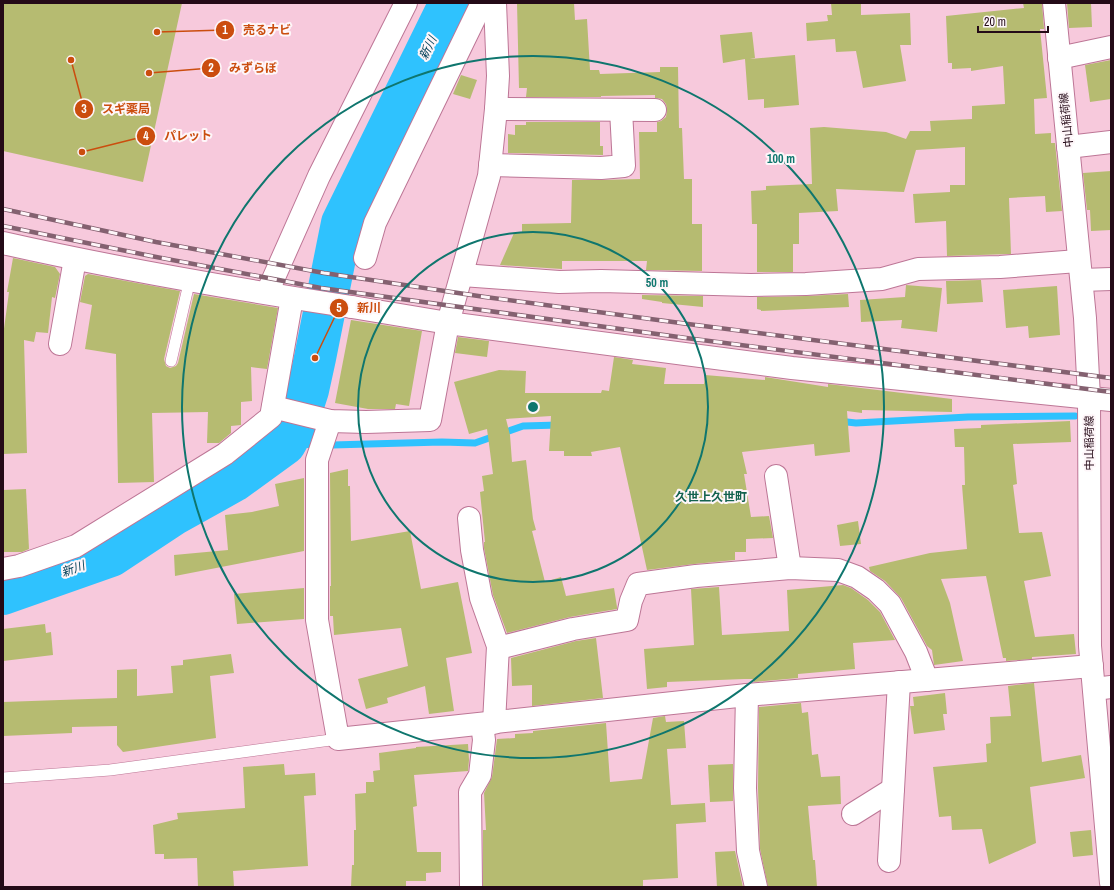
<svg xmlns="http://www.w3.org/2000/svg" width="1114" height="890" viewBox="0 0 1114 890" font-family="'Archivo Narrow','Noto Sans JP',sans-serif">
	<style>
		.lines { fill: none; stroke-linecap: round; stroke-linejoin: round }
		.stream { stroke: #2fc2fe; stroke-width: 7 }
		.river { stroke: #2fc2fe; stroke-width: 42 }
		.building { fill: #b6bb71 }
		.service-casing { stroke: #bd7696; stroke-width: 12 }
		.minor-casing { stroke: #bd7696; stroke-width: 24 }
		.tertiary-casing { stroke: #bd7696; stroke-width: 24 }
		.secondary-casing { stroke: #bd7696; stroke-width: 24 }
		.service { stroke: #fff; stroke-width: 11 }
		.minor { stroke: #fff; stroke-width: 22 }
		.tertiary { stroke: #fff; stroke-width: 22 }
		.secondary { stroke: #fff; stroke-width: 22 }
		.rail-casing { stroke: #846170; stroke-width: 4.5 }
		.rail { stroke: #fef6f9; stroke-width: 3; stroke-dasharray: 9; stroke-linecap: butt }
		.ring { fill: none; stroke: #0f766e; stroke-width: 2 }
		.labels { text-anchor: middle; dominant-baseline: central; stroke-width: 4; stroke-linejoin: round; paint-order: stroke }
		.street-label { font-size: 11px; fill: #240a17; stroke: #fef6f9 }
		.water-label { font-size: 12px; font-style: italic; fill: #06435b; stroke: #fef6f9 }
		.neighbourhood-label { font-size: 12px; font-weight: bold; fill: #13624f; stroke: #fef6f9 }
		.centre { fill: #0f766e; stroke: #fef6f9; stroke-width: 2 }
		.ring-label { font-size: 12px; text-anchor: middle; font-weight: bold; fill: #0f766e; stroke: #fef6f9; stroke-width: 4; stroke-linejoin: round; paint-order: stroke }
		.leader { fill: none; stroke: #cb4d0e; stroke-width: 1.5 }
		.callout-dot { fill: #cb4d0e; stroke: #fef6f9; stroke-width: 1.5 }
		.mark-label { font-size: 12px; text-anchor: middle; font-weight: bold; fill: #fff }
		.callout-label { font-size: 12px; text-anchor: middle; font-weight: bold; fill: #cb4d0e; stroke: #fef6f9; stroke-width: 4; stroke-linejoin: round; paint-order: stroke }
	</style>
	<rect width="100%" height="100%" fill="#f7c9dc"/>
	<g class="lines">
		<g class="stream">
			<path d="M838,421L856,423L968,417L1075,416"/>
			<path d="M285,444L332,445L442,442L475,443L523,426L559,425"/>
		</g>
		<path class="river" d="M3,594L111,556L173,515L234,481L285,444L298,421L308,390L315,358L342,223L450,3"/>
	</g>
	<g class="building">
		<path d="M3,3H182L143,182L3,151Z"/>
		<path d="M517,3H574L575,20L587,19L590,70H599L600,74L660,72V67H678L679,128H682L684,179H692V224H702V271L646,270L647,261H562V269L500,265L514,233H522V224L571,223L572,180H601L640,179L639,132H657V122L661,121L666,117L667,110L666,104L662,99L655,98V95L601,96V97H526L527,88H519Z"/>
		<path d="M831,3H861V15L910,13L911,45H900L906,81L863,88L856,51L836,52L835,39L807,41L806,23L828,21L827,15H832Z"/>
		<path d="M1023,3H1042L1044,29H1040L1047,98L1034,99L1035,134L1051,133V143H1055L1062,211L1046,212L1045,196L1009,198L1011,254L947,256L946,221L915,223L913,194L950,192V185H965V147L916,150L904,192L836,189L838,211L799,213V244H793V272H757V224H752L751,191L766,190V186L812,184L810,128L824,127L886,132L906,139L910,131H931L930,121L972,119V106L1005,104L1003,66L971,71V68L952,69V63H948L946,16L1024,8Z"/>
		<path d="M1067,3H1091L1092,27L1069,28Z"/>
		<path d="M752,32L755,58L750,59L795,55L799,105L764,108V99L748,100L745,59L723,63L720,35Z"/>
		<path d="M1111,60V99L1090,102L1085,65Z"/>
		<path d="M461,75L477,80L470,99L453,94Z"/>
		<path d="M526,122H600V146H603V155L508,153V134L515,135V125H526Z"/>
		<path d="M1111,171V230L1091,231L1090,210H1087L1083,173Z"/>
		<path d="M13,258L55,267L60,274L55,298L52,297L48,333L36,332L34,342L24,340L27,453L3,454V336L9,292H7Z"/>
		<path d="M88,274L180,291L164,359L166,366L170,368L176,366L178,363L194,294L278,308L267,369L251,367L252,401L241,402V425L231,426V433L219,443H207L208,412L152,413L154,482L118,483L116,354L85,349L92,305L80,302L85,276Z"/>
		<path d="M981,280L983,302L947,304L946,281Z"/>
		<path d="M906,285L942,288L937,332L901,328L902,320L861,322L860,300L905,297Z"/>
		<path d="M1057,286L1060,335L1029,338L1028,326L1006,328L1003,290Z"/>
		<path d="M848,294L849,307L761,311V310L757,309V297L806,296Z"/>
		<path d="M642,295L703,296V307L662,303V302L642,299Z"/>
		<path d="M351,320L422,331L409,406L396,404L395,409H368L335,403Z"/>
		<path d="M458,337L489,341L487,357L455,353Z"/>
		<path d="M614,357L633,360L632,364L666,368L664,384H704L705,375L765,380V377L828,387V384L952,399V412L862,410V413L847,411L850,452L815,456L814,444L742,452L747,474H744L751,517L769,516L773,538L746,539V552H735V560L694,564L647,570L620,447L591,452L592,456H564V451H549L551,416L506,419L510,435L512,462L526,460L533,519L536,530L532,531L545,582L561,577L566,596L614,588L617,607V609L570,617L507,633L493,595L484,548V542H485L480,492L484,491L482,476L493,474L487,429L469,434L454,382L499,370L526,371L525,393H601L602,390L609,391Z"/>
		<path d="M1070,421L1071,442L1013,444L1017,484L1013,485L1019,533L1042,532L1051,576L1024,581L1035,637L1074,634L1076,654L1032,657V659L1006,661V658H1003L986,576L941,579L950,603L963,661L934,665L932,650L927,646L901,598L885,581L870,571L869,567L930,553L967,549L962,485H965L964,447H955L954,429L981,428V425Z"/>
		<path d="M348,469V486H350L351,541L410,531L421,589L458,582L472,653L446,658L454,711L429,714L425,686L387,698L388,703L366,709L358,679L408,666L401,628L334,635L333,616H330V586H331L330,473Z"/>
		<path d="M304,478V551L175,576L174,555L228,550L225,515L252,512L279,506L275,484Z"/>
		<path d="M26,489L29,549L22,552H3V490Z"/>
		<path d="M858,521L861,544L840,546L837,525Z"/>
		<path d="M843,585L851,588L868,600L880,612L895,640L853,643L855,669L798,674V678L754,682V679H744L667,682V687L647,689L644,649L694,645L691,589L719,587L722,635L789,631L787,590Z"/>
		<path d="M304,588V619L237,624L234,594Z"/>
		<path d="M45,624L46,633L51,632L53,655L3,661V629Z"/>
		<path d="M596,638L603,698L532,706V685L512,686L511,658L576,641Z"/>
		<path d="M231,654L234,673L210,676L216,738L123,752L117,745V726L72,727V733L3,736V702L117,698V670L137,669V696L173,693L171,666L183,665V660Z"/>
		<path d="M1034,683L1042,762L1081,755L1085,778L1030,787L1036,843L989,864L982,829L952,830L951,816L939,817L933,767L987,762L986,744L991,743L990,717L1011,716L1008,686Z"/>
		<path d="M945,693L947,714H943L945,730L914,734L910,706H914L913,697Z"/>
		<path d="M801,703L802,713L808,712L812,755L818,754L821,777L840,776L841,804L808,806L813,860H815L817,887H768L760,849L758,788L759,707Z"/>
		<path d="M665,716L666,722L684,721L686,748L667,749L671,805L705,803L706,822L676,824L678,878L643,880V887H483V830H486L484,793L492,777L497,739L515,738V734L533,733V731L606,723L610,782L642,779L653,718Z"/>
		<path d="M468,744L469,760L468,771L414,775L417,806L413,807L417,852H441V872L426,873V881H406V887H351L352,865H354V830H356L355,794L366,793V782H374L373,771L380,770L379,753L416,748V747Z"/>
		<path d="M284,764L285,775L315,773L316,795L304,796L308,866L233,871L234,887H198L197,858L164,859V854H155L153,825L178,819L177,813L245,808L243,767Z"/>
		<path d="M733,764V801L710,802L708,765Z"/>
		<path d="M1091,830L1093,855L1073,857L1070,832Z"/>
		<path d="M735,851L743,887H717L715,852Z"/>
	</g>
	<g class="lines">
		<g class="service-casing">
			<g id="service">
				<path d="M171,361L190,279"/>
				<path d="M3,778L110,770L338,739"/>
			</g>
		</g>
		<g class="minor-casing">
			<g id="minor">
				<path d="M1059,58L1111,47"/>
				<path d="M496,109L655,110"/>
				<path d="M1068,147L1111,142"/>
				<path d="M490,165L601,168L624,166L621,110"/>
				<path d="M3,243C118,269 235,289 352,307"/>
				<path d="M365,258L375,223L482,3"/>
				<path d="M462,275L559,282L601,281L751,285L806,284L882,279L918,269L1000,267L1078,261"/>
				<path d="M1082,280L1111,279"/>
				<path d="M267,293L319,176L406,3"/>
				<path d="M60,344L75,259"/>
				<path d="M273,407L330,421L366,422L430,420L448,323L489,176L496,109L498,76L495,3"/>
				<path d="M330,421L317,460V620L338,739L747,695L1092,666"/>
				<path d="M776,476L790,568"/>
				<path d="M469,518L472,550L481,598L498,646L494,723"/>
				<path d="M3,569L19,566L76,546L225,454L271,417L292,298"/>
				<path d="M498,646H506L573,629L627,620L631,601L638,584L696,576L790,568L838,570L857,577L876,590L890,604L916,652L927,680"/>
				<path d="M1094,689L1111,687"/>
				<path d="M747,695L745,788L748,851L756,887"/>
				<path d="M853,814L893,789"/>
				<path d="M889,861L899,682"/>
				<path d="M471,887L470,792L480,775L484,740L482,724"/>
			</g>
		</g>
		<g class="tertiary-casing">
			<path id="tertiary" d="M352,307L448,323L792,368L1111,400"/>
		</g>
		<g class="secondary-casing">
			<path id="secondary" d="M1054,3L1085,318L1089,398L1090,646L1111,883"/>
		</g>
		<use href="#service" class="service"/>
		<use href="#minor" class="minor"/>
		<use href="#tertiary" class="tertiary"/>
		<use href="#secondary" class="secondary"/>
		<g class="rail-casing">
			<g id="rail">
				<path d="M3,209L156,242L324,273L485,297L688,324L1111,378"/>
				<path d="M3,226L151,256L321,288L686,338L1111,392"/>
			</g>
		</g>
		<use href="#rail" class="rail"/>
	</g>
	<g class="ring">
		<circle cx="533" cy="407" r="175"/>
		<circle cx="533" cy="407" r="351"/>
	</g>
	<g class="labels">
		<g class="street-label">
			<text transform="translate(1066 120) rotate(-96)">中山稲荷線</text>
			<text transform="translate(1089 443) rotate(-90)">中山稲荷線</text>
		</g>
		<g class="water-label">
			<text transform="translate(428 48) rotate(-64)">新川</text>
			<text transform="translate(73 569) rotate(-19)">新川</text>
		</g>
		<g class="neighbourhood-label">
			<text x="711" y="497">久世上久世町</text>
		</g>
	</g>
	<circle cx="533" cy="407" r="6" class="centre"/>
	<g class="ring-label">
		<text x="781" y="163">100 m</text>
		<text x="657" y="287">50 m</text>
	</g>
	<path class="leader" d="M157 32L225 30M149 73L211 68M71 60L84 109M82 152L146 136M315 358L339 308"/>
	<g class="callout-dot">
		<circle cx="157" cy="32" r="4"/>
		<circle cx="149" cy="73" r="4"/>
		<circle cx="71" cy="60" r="4"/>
		<circle cx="82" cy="152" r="4"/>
		<circle cx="315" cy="358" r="4"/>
		<circle cx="225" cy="30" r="10"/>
		<circle cx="211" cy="68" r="10"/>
		<circle cx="84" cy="109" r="10"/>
		<circle cx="146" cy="136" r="10"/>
		<circle cx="339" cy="308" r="10"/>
	</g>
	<g class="mark-label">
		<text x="225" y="34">1</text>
		<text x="211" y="72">2</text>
		<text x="84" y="113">3</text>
		<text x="146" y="140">4</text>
		<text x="339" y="312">5</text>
	</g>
	<g class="callout-label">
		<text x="267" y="34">売るナビ</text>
		<text x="253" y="72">みずらぼ</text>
		<text x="126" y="113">スギ薬局</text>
		<text x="188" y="140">パレット</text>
		<text x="369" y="312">新川</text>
	</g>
	<rect width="1114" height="890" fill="none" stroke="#240a17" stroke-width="8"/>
	<path d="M978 26v6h70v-6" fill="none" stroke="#240a17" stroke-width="2"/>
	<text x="984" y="26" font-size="12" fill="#240a17" stroke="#fef6f9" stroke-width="3" paint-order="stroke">20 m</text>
</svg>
